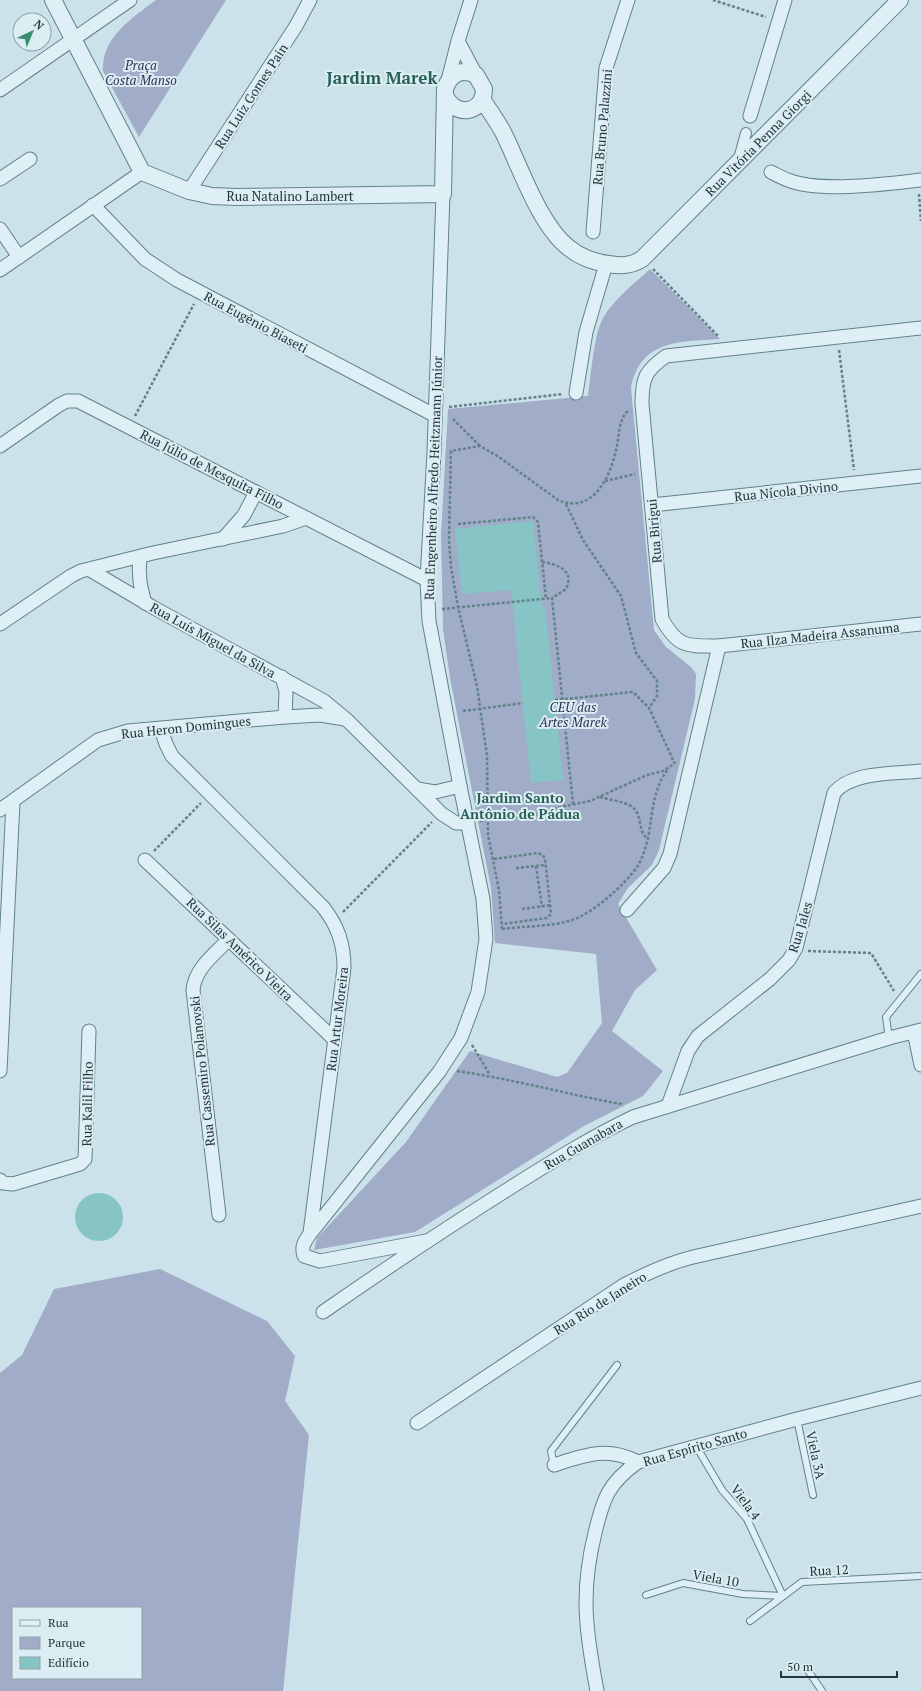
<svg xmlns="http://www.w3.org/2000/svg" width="921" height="1691" viewBox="0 0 921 1691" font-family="'PT Serif',serif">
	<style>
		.green { fill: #a0acc8; fill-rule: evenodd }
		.building { fill: #86c4c5 }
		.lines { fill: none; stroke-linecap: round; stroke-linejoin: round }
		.service-casing { stroke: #618286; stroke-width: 8 }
		.pedestrian-casing { stroke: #618286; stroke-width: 12 }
		.minor-casing { stroke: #618286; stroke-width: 15 }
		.tertiary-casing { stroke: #618286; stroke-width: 18 }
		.path { stroke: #618286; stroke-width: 2.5; stroke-dasharray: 3 2; stroke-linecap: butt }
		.service { stroke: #deeff6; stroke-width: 6 }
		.pedestrian { stroke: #deeff6; stroke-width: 10 }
		.minor { stroke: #deeff6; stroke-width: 13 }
		.tertiary { stroke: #deeff6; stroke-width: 16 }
		.labels { text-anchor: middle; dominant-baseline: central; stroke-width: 4; stroke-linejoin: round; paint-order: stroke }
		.park-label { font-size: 13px; font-style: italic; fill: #2c3253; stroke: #dbecf3 }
		.street-label { font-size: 13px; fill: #233739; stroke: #dbecf3 }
		.neighbourhood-label { font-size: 14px; font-weight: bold; fill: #276155; stroke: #dbecf3 }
		.district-label { font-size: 17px; font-weight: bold; fill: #276155; stroke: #dbecf3 }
	</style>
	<rect width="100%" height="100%" fill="#cce2eb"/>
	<g class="green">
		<path d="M156,0H226L139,137L103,71C101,38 132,18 156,0Z"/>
		<path d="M650,269L720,339C679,342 641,339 631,388L654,630L666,647L691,667L696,674L695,699L659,850L652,865L628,888L618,904L657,970L635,990L612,1031L663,1071L643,1096L584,1126L415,1232L314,1250L317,1238L406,1142L470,1051L557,1077L567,1073L602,1023L596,954L495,943L491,888L450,678L443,629L441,535L448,409L588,396C591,375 594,334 603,318C614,299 634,284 650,269Z"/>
		<path d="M160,1269L267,1321L295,1356L285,1401L309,1435L283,1691H0V1373L22,1355L54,1289ZM13,1608H141V1678H13Z"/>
	</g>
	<g class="building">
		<path d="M533,521L542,606H545L563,780L531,783L511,590L462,594L455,529Z"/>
		<circle cx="99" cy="1217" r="24"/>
	</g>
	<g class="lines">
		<g class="service-casing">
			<g id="service">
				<path d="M889,1038L886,1017L921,974"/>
				<path d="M797,1419L813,1495"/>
				<path d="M554,1465L551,1451L617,1365"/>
				<path d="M646,1595L683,1583L743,1594L783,1596L747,1519L722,1490L696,1446"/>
				<path d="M750,1621L802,1582L921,1576"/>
				<path d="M807,1669L822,1691"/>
			</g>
		</g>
		<g class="pedestrian-casing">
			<path id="pedestrian" d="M739,159L746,133"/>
		</g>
		<g class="minor-casing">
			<g id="minor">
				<path d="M458,41L476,75"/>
				<path d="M447,84L458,41L471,0"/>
				<path d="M0,90L130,0"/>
				<path d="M750,116L785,0"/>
				<path d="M771,172C777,175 782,178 788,180C820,193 886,184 921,180"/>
				<path d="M0,179L30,159"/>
				<path d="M189,191L296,26L310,0"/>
				<path d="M93,205L145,259L177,280L434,415"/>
				<path d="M0,229L19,257"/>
				<path d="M593,232L606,68L628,0"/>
				<path d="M0,270L142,172"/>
				<path d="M576,393L586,332L606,264"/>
				<path d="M0,446L59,405L67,401H78L427,580"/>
				<path d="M652,505L921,476"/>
				<path d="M223,539L244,515L256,492"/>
				<path d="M140,557C138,574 140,586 145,603"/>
				<path d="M90,570L156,609L324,701L347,720L442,814L456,823H468"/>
				<path d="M0,624L71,576L81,571L153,553L283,526L306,518"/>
				<path d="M719,646L921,624"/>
				<path d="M282,677L286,691L285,717"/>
				<path d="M161,729L166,744L172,756L323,907C338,926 344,944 344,968L310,1233"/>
				<path d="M417,789L435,792L460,786"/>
				<path d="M0,810L98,740L128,731L285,717L320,715L345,719"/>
				<path d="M145,860L334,1039"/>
				<path d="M627,910L664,868L670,854L719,646C687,646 678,648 662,619L642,404C642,378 645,371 666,356L921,328"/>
				<path d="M914,1032L921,1065"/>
				<path d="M0,1071L13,802"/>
				<path d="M668,1106L688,1051L698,1036L770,979L789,960L796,948L834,793C852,771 895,774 921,771"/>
				<path d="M0,1180L3,1183L13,1184L80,1164L85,1159L89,1031"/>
				<path d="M219,1215L193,990C195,968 215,954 229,939"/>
				<path d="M426,1241L320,1261L304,1256C301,1247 304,1242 310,1234L439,1072L461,1038L478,992L486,939L483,899L460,786L429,621L427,580L434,452L443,194"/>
				<path d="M323,1312C382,1271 442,1231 502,1193C545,1166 587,1139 633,1117L889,1038L921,1030"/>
				<path d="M417,1423L624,1285C647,1273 668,1263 693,1257L921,1206"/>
				<path d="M554,1465C585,1455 607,1446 638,1462"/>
				<path d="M597,1691C586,1632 580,1593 595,1533C603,1499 608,1483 638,1462L797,1419L921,1388"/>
			</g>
		</g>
		<g class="tertiary-casing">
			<g id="tertiary">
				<path d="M53,0L142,172L189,191L212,196L237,197L443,194L445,89C450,74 461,68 476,75L484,89C484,114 454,118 445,95"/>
				<path d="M482,99C489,110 497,121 503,132C520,166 539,225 569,248C580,257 594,262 608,264C621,266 631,266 642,259L900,0"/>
			</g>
		</g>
		<g class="path">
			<path d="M713,0L766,17"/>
			<path d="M919,194L921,221"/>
			<path d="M653,269L719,337"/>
			<path d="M839,350L854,470"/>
			<path d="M449,407L563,394"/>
			<path d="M135,416L194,304"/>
			<path d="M453,419L480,446"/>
			<path d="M605,481L635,474"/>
			<path d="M566,504L583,540L621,596L636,653L657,681V696L649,708"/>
			<path d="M458,524L533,517L538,522L546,599"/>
			<path d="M542,562C557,564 575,570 566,589L552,598"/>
			<path d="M442,609L552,598L573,804"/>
			<path d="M555,700L633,692L649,708L675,764"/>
			<path d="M463,711L523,703"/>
			<path d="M600,797C609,800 623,801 631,806C644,814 636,830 648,839"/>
			<path d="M480,821L499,817L524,818L565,806L590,801L647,775L663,771L674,764"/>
			<path d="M154,851L201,803"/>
			<path d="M494,859L538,853L543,855L545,859L551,914L547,918L502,924"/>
			<path d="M536,866L542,907"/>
			<path d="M516,868L545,865"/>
			<path d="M522,909L551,905"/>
			<path d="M343,912L432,822"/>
			<path d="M502,929L499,890L488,835L487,756L477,686L458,607L451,567L449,540L451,451L480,446L499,457L558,500C592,515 610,478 616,450C620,436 617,420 629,410"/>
			<path d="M502,929C524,926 548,927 569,921C592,915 626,884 639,864C643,856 646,847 648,838C653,812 652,791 668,769"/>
			<path d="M808,951L871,953L894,991"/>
			<path d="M472,1045L490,1075"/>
			<path d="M457,1071C512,1079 566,1094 621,1104L623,1106"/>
		</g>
		<use href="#service" class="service"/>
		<use href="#pedestrian" class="pedestrian"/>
		<use href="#minor" class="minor"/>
		<use href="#tertiary" class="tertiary"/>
	</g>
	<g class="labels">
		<g class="park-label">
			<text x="141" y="65">Praça<tspan x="141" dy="15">Costa Manso</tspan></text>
			<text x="573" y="707">CEU das<tspan x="573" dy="15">Artes Marek</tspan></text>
		</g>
		<g class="street-label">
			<text transform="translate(251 96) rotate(-57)">Rua Luiz Gomes Pain</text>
			<text transform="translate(602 127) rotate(-85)">Rua Bruno Palazzini</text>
			<text transform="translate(758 143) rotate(-45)">Rua Vitória Penna Giorgi</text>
			<text x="290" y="196">Rua Natalino Lambert</text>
			<text transform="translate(256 322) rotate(28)">Rua Eugênio Biaseti</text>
			<text transform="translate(212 469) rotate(27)">Rua Júlio de Mesquita Filho</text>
			<text transform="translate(433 478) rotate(-88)">Rua Engenheiro Alfredo Heitzmann Júnior</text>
			<text transform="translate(786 491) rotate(-6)">Rua Nícola Divino</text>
			<text transform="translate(654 531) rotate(-95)">Rua Birigui</text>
			<text transform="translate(820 635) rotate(-6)">Rua Ilza Madeira Assanuma</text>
			<text transform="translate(213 640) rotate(29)">Rua Luís Miguel da Silva</text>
			<text transform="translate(186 727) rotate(-6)">Rua Heron Domingues</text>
			<text transform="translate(800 927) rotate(-73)">Rua Jales</text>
			<text transform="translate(240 949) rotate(44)">Rua Silas Américo Vieira</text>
			<text transform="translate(337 1019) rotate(-83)">Rua Artur Moreira</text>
			<text transform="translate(202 1071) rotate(-96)">Rua Cassemiro Polanovski</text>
			<text transform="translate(87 1104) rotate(-89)">Rua Kalil Filho</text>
			<text transform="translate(583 1144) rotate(-30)">Rua Guanabara</text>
			<text transform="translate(600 1303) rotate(-32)">Rua Rio de Janeiro</text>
			<text transform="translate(695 1447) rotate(-16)">Rua Espírito Santo</text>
			<text transform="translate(816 1455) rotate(78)">Viela 3A</text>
			<text transform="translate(746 1502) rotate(53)">Viela 4</text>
			<text transform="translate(829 1570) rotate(-3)">Rua 12</text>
			<text transform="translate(716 1578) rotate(10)">Viela 10</text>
		</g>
		<g class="neighbourhood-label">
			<text x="520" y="797">Jardim Santo<tspan x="520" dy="16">Antônio de Pádua</tspan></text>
		</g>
		<g class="district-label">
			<text x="382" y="77">Jardim Marek</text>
		</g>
	</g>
	<rect x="12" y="1607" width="130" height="72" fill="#dbecf3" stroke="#91a4a9"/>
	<rect x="20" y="1620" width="20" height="6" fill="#deeff6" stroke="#91a4a9"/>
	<text x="48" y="1627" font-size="12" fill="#233739">Rua</text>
	<rect x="20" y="1637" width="20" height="12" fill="#a0acc8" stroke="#91a4a9"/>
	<text x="48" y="1647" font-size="12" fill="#233739">Parque</text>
	<rect x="20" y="1657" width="20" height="12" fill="#86c4c5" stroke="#91a4a9"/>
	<text x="48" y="1667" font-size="12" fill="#233739">Edifício</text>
	<g transform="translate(32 32) rotate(44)"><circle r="19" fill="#dbecf3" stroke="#91a4a9"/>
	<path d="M0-3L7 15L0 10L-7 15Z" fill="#378f6b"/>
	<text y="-6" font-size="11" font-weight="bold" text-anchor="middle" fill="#233739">N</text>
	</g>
	<path d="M781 1671v6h116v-6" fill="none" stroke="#233739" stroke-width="2"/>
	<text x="787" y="1671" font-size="12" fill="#233739" stroke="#dbecf3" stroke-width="3" paint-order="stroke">50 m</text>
</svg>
